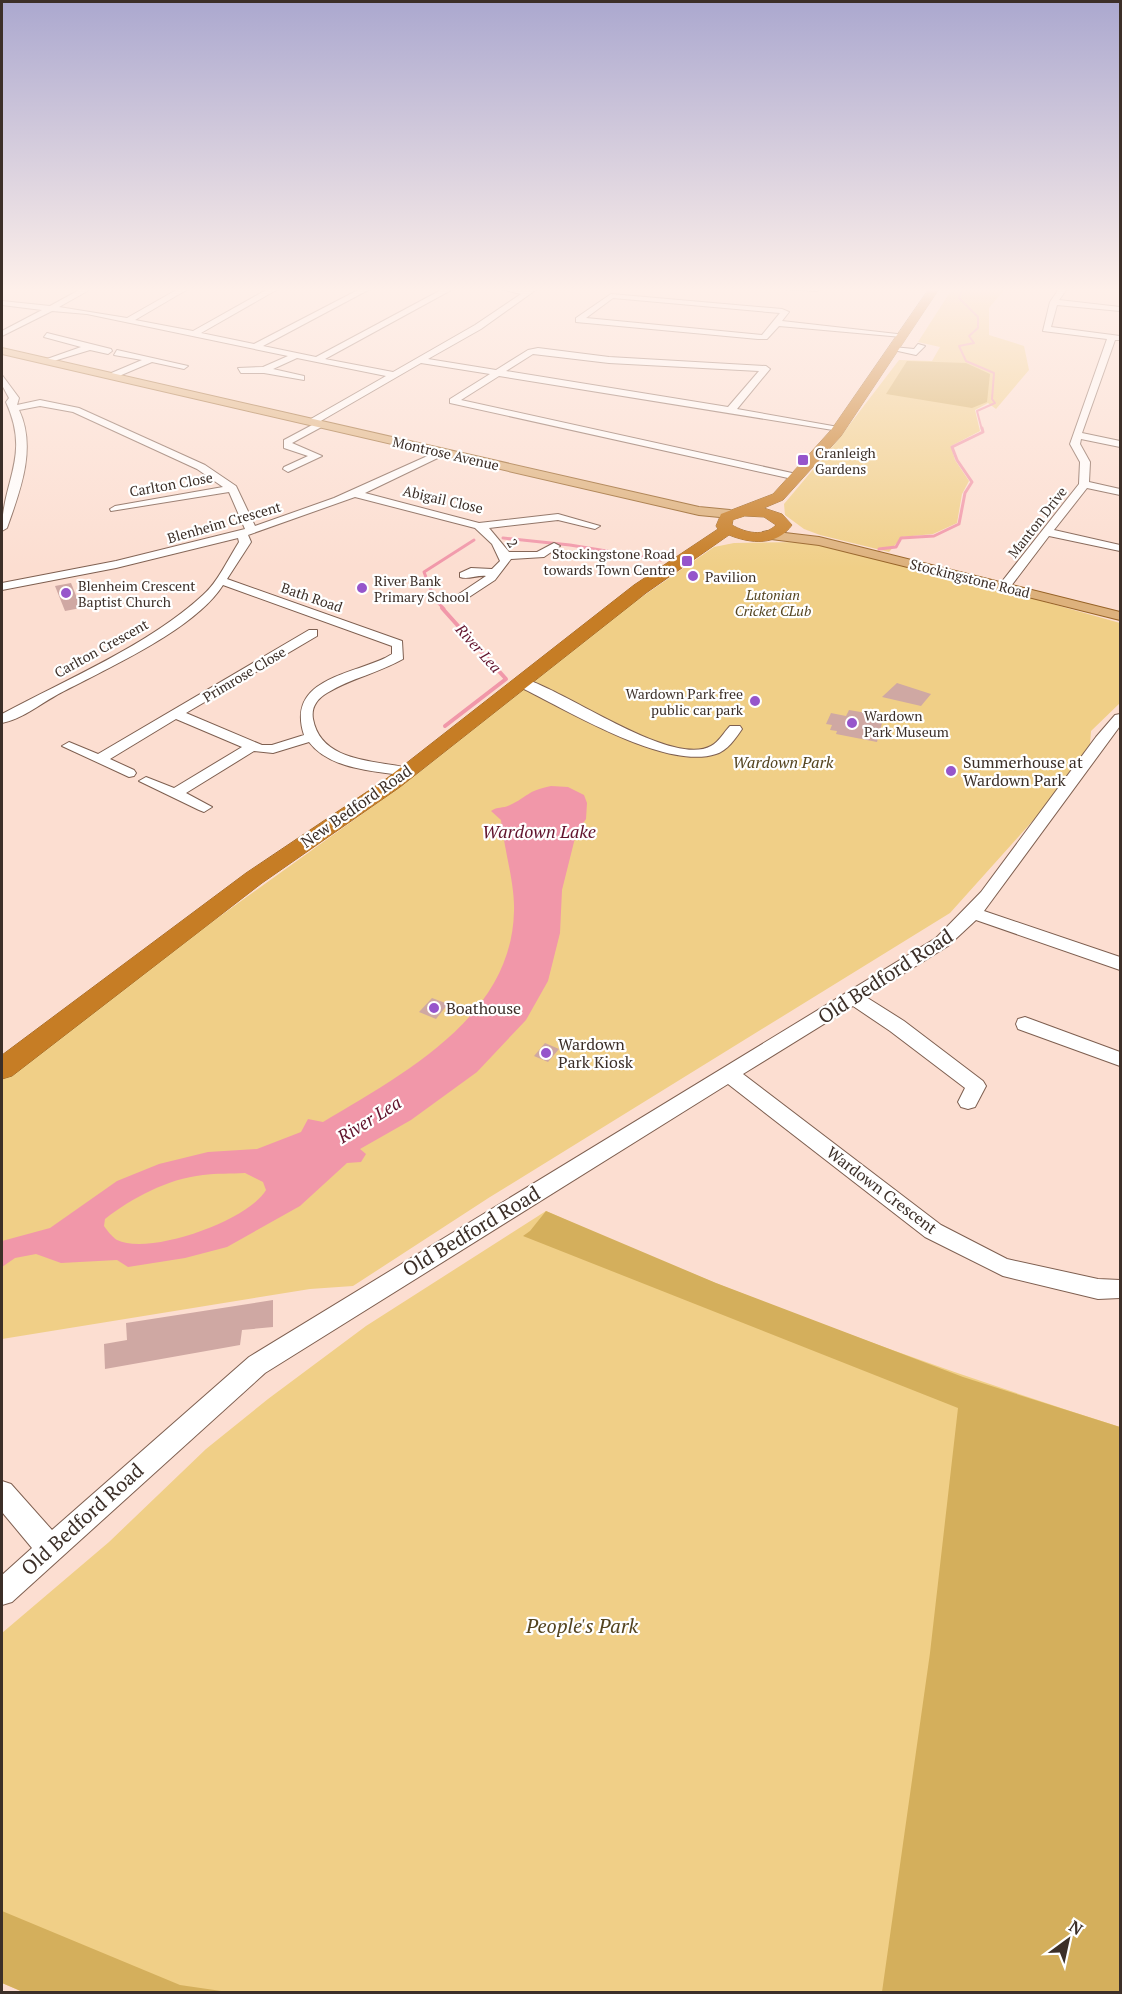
<svg xmlns="http://www.w3.org/2000/svg" width="1122" height="1994" viewBox="0 0 1122 1994" font-family="'PT Serif',serif">
	<style>
		.green { fill: #f0cf87 }
		.forest { fill: #d4af5c }
		.water { fill: #f197a9; fill-rule: evenodd }
		.lines { fill: none; stroke-linecap: round; stroke-linejoin: round }
		.stream-far2 { stroke: #f197a9; stroke-width: 2 }
		.stream-far1 { stroke: #f197a9; stroke-width: 3 }
		.stream { stroke: #f197a9; stroke-width: 4 }
		.building { fill: #cfa8a3 }
		.minor-casing { stroke: #7e5f50; stroke-width: 2 }
		.major-casing { stroke: #966226; stroke-width: 2 }
		.highway-casing { stroke: #966226; stroke-width: 1 }
		.minor { fill: #fff; fill-rule: evenodd }
		.major { fill: #ddb17c; fill-rule: evenodd }
		.highway { fill: #c67d25; fill-rule: evenodd }
		.poi-dot { fill: #9655cb; stroke: #fff; stroke-width: 2 }
		.labels { text-anchor: middle; dominant-baseline: central; stroke-width: 4.5; stroke-linejoin: round; paint-order: stroke }
		.far-poi-label { font-size: 14px; fill: #3c2f28; stroke: #fff; text-anchor: start }
		.far-street-label { font-size: 14px; fill: #3c2f28; stroke: #fff }
		.far-park-label { font-size: 14px; font-style: italic; fill: #544420; stroke: #fff }
		.far-water-label { font-size: 15px; font-style: italic; fill: #62142d; stroke: #fff }
		.park-label { font-size: 16px; font-style: italic; fill: #544420; stroke: #fff }
		.poi-label { font-size: 16px; fill: #3c2f28; stroke: #fff; text-anchor: start }
		.street-label { font-size: 16px; fill: #3c2f28; stroke: #fff }
		.water-label { font-size: 18px; font-style: italic; fill: #62142d; stroke: #fff }
		.near-street-label { font-size: 20px; fill: #3c2f28; stroke: #fff }
		.near-park-label { font-size: 20px; font-style: italic; fill: #544420; stroke: #fff }
	</style>
	<rect width="100%" height="100%" fill="#fcded1"/>
	<g class="green">
		<path d="M952,289H1005L989,308V335L1024,346L1029,370L996,409L988,403L975,410L980,431L951,446L955,460L969,481L962,494L957,523L933,534L902,537L889,552L820,535L804,529L785,515L784,504L837,441L899,360L932,361L940,347L918,342Z"/>
		<path d="M805,542L999,589L1120,623V703L1091,731L1089,758L950,913L490,1197L353,1286L310,1289L2,1339V1073L408,781L633,603L714,547L734,543Z"/>
		<path d="M546,1211C733,1295 926,1365 1120,1427V1992H23L2,1983V1633L109,1542L206,1449L268,1399L366,1326Z"/>
	</g>
	<g class="forest">
		<path d="M907,361L966,363L990,374L987,402L972,408L886,394Z"/>
		<path d="M546,1211L716,1283L963,1377L1120,1427V1992H882L930,1653L958,1408L523,1236L530,1231Z"/>
		<path d="M2,1911L180,1985L228,1992H23L2,1983Z"/>
	</g>
	<path class="water" d="M551,786L568,787L584,795L587,803L586,819L576,834L562,890L560,933L548,981L526,1020L477,1072L411,1120L360,1149L366,1154L361,1162L347,1163L300,1206L227,1247L185,1258L128,1267L117,1260L61,1263L36,1254L15,1258L2,1267V1241L50,1228L117,1181L159,1164L208,1152L257,1149L301,1132L308,1119L323,1122C403,1074 512,1017 514,911C515,884 504,849 501,820L491,811C498,806 502,809 510,805C528,797 526,791 551,786ZM245,1173L263,1182L266,1190C249,1220 150,1256 117,1240C112,1237 107,1230 104,1226L105,1219C132,1198 167,1179 203,1175C216,1173 231,1174 245,1173Z"/>
	<g class="lines">
		<path class="stream-far2" d="M962,289L959,298L978,317V328L969,336L974,343L959,346L966,361L994,373L992,399L995,403L977,411L982,430"/>
		<g class="stream-far1">
			<path d="M503,538L570,545L661,560"/>
			<path d="M879,549L896,547L901,538L934,536L959,524L965,493L972,482L957,460L952,447L983,432L982,428"/>
			<path d="M444,609L434,598L424,572L474,540"/>
		</g>
		<path class="stream" d="M442,608L506,679L445,726"/>
	</g>
	<g class="building">
		<path d="M71,583L81,608L65,611L55,586Z"/>
		<path d="M897,683L931,694L921,706L882,697Z"/>
		<path d="M849,710L884,716L877,742L836,734L837,731L830,730L832,725L826,724L831,713L846,716Z"/>
		<path d="M432,998L448,1004L436,1019L419,1012Z"/>
		<path d="M545,1043L559,1049L548,1062L534,1056Z"/>
		<path d="M273,1300V1327L242,1330L240,1345L105,1369L104,1344L127,1340L126,1323Z"/>
	</g>
	<g class="lines">
		<g class="minor-casing">
			<g id="minor">
				<path d="M81,289H91L59,307L127,318L178,289H188L135,320L193,331L268,289H278L201,333L254,344L360,289H370L263,346L316,357L443,289H453L325,359L393,372L475,325L521,294L501,289H537L481,329L428,359L496,370L528,350L538,348L609,357L766,366L770,369L737,409L844,428L839,431L499,376L461,400L801,475V479L797,480L450,403V399L490,374L421,363L319,422L327,424L292,443L322,456L288,472L283,469L284,467L308,456L284,448V440L314,424H309V420L386,376L297,358L273,369L304,376V380L264,373H241L238,368L263,367L288,356L87,314L52,311L2,336V331L42,310L2,305V301L50,306ZM533,354L609,363L759,371L728,407L506,371Z"/>
				<path d="M782,289H821L817,291Z"/>
				<path d="M1059,289H1067L1059,300L1120,307V311L1057,305L1051,327L1120,336V340H1115L1082,433L1120,441V447L1081,439L1080,444L1090,462L1089,482L1120,489V495L1087,488L1054,530L1120,545V551L1049,536L1008,590H1000V584L1079,484L1080,462L1070,444L1107,339L1043,331L1050,302Z"/>
				<path d="M611,294L782,309L789,312L782,321L906,335L902,337L779,326L767,339H758L576,322V318ZM613,298L780,313L762,335L586,318Z"/>
				<path d="M47,333L111,349L112,351L108,354L90,350L47,363V359L81,347L44,337Z"/>
				<path d="M918,344L925,346L916,355L889,349L893,347L914,349Z"/>
				<path d="M117,350L188,366L184,369L152,362L112,379L108,376L109,374L142,360L114,355Z"/>
				<path d="M2,375L19,398L17,405L40,400L79,408L205,465L236,486L255,526L334,498L443,449L446,450V454L365,493L479,523L558,514L600,526L595,529L558,520L489,528L509,552H537L554,543L560,546L544,557L511,559L495,580L463,601L459,600V594L486,576C477,575 468,580 460,577V573L471,568L492,569L500,561L492,544L475,528L355,497L248,535L251,542L227,579L402,641L403,659C379,673 351,678 327,693C317,699 311,707 313,719C321,764 379,760 413,769L415,772L408,776C376,771 330,770 309,742L273,753L254,751L186,793L212,807L204,812L199,810L139,781L146,777L174,788L242,747L176,719L110,759L134,770L136,773L134,776L129,777L62,746L69,742L98,754L309,630H317V636L186,713L262,745H272L304,735C286,680 349,675 385,658L392,654V646L223,585C194,631 103,670 55,696C39,705 20,720 2,723V714C67,679 149,645 203,595C218,582 228,559 239,542L238,538L116,568L2,590V583L116,561L245,529L229,492L111,511L110,509L115,506L223,487L197,469L73,412L40,406L19,410C37,448 20,491 7,528L2,531C2,480 31,457 6,402L9,398L2,385Z"/>
				<path d="M521,678C563,688 671,768 711,746C719,742 724,732 730,726H740L742,729C736,738 727,751 716,754C665,771 564,708 516,685L514,682Z"/>
				<path d="M1120,714V726L984,911L1120,957V970L976,920L948,946L866,997L904,1021L983,1081L986,1086L975,1107L968,1109L961,1107L958,1102L965,1088L890,1031L853,1006L743,1074L941,1225L1007,1259L1098,1279L1120,1280V1298L1098,1299L1003,1276L925,1237L728,1084L265,1373L12,1602L2,1605V1575L32,1548L2,1512V1481L11,1484L52,1530L249,1357L936,938L981,892L1096,737L1115,715Z"/>
				<path d="M1025,1017L1120,1052V1066L1018,1029L1016,1024L1018,1019Z"/>
			</g>
		</g>
		<g class="major-casing">
			<g id="major">
				<path d="M2,348L699,507L730,510L737,514L730,518L699,515L2,354Z"/>
				<path d="M768,531L819,537L1120,612V620L819,545L763,538V532Z"/>
			</g>
		</g>
		<g class="highway-casing">
			<path id="highway" d="M929,289H939L841,436L783,500L764,508L782,514L792,525C777,546 751,544 729,535L646,593L400,787L262,883L12,1076L2,1079V1055L246,873L386,779L634,585L718,529L716,526L721,514L773,494L831,430ZM745,516L764,517L776,525C764,537 746,533 732,525L733,520Z"/>
		</g>
		<use href="#minor" class="minor"/>
		<use href="#major" class="major"/>
		<use href="#highway" class="highway"/>
	</g>
	<linearGradient id="sky" x2="0" y2="1"><stop stop-color="#aba8cf"/><stop offset="0.51" stop-color="#fef0ea"/><stop offset="1" stop-color="#fef0ea" stop-opacity="0"/></linearGradient>
	<rect width="1122" height="568" fill="url(#sky)"/>
	<g class="poi-dot">
		<rect x="797" y="454" width="12" height="12" rx="3"/>
		<rect x="681" y="555" width="12" height="12" rx="3"/>
		<circle cx="693" cy="576" r="6"/>
		<circle cx="362" cy="588" r="6"/>
		<circle cx="66" cy="593" r="6"/>
		<circle cx="755" cy="701" r="6"/>
		<circle cx="852" cy="723" r="6"/>
		<circle cx="951" cy="771" r="6"/>
		<circle cx="434" cy="1008" r="6"/>
		<circle cx="546" cy="1053" r="6"/>
	</g>
	<g class="labels">
		<g class="far-poi-label">
			<text x="815" y="452">Cranleigh<tspan x="815" dy="16">Gardens</tspan></text>
			<text x="675" y="553" text-anchor="end">Stockingstone Road<tspan x="675" dy="16">towards Town Centre</tspan></text>
			<text x="705" y="576">Pavilion</text>
			<text x="374" y="580">River Bank<tspan x="374" dy="16">Primary School</tspan></text>
			<text x="78" y="585">Blenheim Crescent<tspan x="78" dy="16">Baptist Church</tspan></text>
			<text x="743" y="693" text-anchor="end">Wardown Park free<tspan x="743" dy="16">public car park</tspan></text>
			<text x="864" y="715">Wardown<tspan x="864" dy="16">Park Museum</tspan></text>
		</g>
		<g class="far-street-label">
			<text transform="translate(446 453) rotate(13)">Montrose Avenue</text>
			<text transform="translate(171 484) rotate(-10)">Carlton Close</text>
			<text transform="translate(443 499) rotate(13)">Abigail Close</text>
			<text transform="translate(224 522) rotate(-16)">Blenheim Crescent</text>
			<text transform="translate(1037 522) rotate(-52)">Manton Drive</text>
			<text transform="translate(513 543) rotate(60)">2</text>
			<text transform="translate(970 578) rotate(14)">Stockingstone Road</text>
			<text transform="translate(312 597) rotate(19)">Bath Road</text>
			<text transform="translate(101 648) rotate(-29)">Carlton Crescent</text>
			<text transform="translate(244 674) rotate(-31)">Primrose Close</text>
		</g>
		<g class="far-park-label">
			<text x="773" y="594">Lutonian<tspan x="773" dy="16">Cricket CLub</tspan></text>
		</g>
		<g class="far-water-label">
			<text transform="translate(479 648) rotate(48)">River Lea</text>
		</g>
		<g class="park-label">
			<text x="783" y="762">Wardown Park</text>
		</g>
		<g class="poi-label">
			<text x="963" y="762">Summerhouse at<tspan x="963" dy="18">Wardown Park</tspan></text>
			<text x="446" y="1008">Boathouse</text>
			<text x="558" y="1044">Wardown<tspan x="558" dy="18">Park Kiosk</tspan></text>
		</g>
		<g class="street-label">
			<text transform="translate(356 806) rotate(-35)">New Bedford Road</text>
			<text transform="translate(882 1190) rotate(37)">Wardown Crescent</text>
		</g>
		<g class="water-label">
			<text x="539" y="831">Wardown Lake</text>
			<text transform="translate(369 1119) rotate(-32)">River Lea</text>
		</g>
		<g class="near-street-label">
			<text transform="translate(885 976) rotate(-33)">Old Bedford Road</text>
			<text transform="translate(471 1231) rotate(-31)">Old Bedford Road</text>
			<text transform="translate(82 1519) rotate(-42)">Old Bedford Road</text>
		</g>
		<g class="near-park-label">
			<text x="582" y="1625">People's Park</text>
		</g>
	</g>
	<rect width="1122" height="1994" fill="none" stroke="#3c2f28" stroke-width="6"/>
	<g transform="translate(1068 1940) rotate(33)" stroke="#ffffff" stroke-width="4.5" paint-order="stroke">
	<path d="M0-4.5L10 22L0 15L-10 22Z" fill="#3c2f28"/>
	<text y="-9" font-size="16" font-weight="bold" text-anchor="middle" fill="#3c2f28">N</text>
	</g>
</svg>
